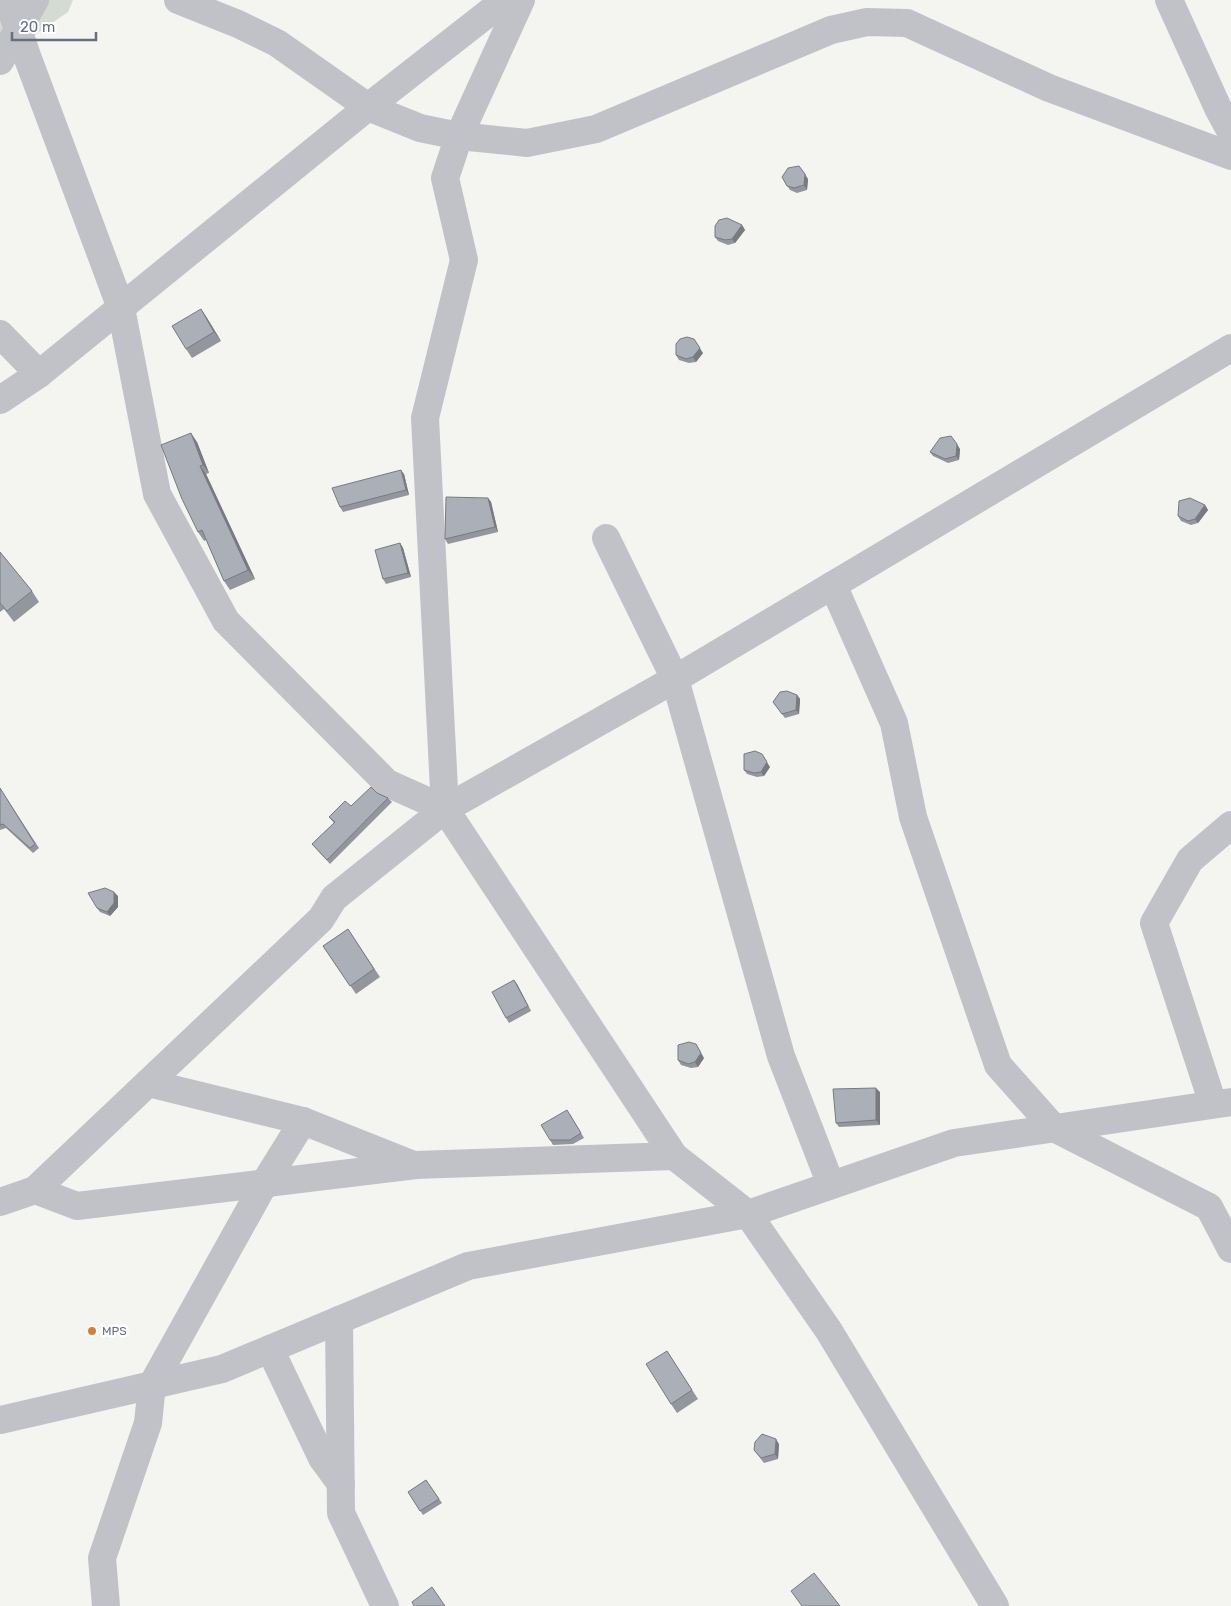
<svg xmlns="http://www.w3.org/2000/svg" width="1231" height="1606" viewBox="0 0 1231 1606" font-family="Rubik,sans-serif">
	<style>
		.grass { fill: #d4dbd3 }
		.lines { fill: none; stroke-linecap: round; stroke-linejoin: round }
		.minor { stroke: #c0c2c7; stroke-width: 28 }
		.wall { fill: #93969d }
		.shaded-wall { fill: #787a80 }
		.building { fill: #abafb7; stroke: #787a80 }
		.poi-dot { fill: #d68130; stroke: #fff; stroke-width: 2 }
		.labels { text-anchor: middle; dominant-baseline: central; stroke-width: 5; stroke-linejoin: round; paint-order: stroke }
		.poi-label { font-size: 12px; fill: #666e80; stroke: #fff; text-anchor: start }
	</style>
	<rect width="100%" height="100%" fill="#f4f5f1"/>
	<path class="grass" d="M0,0H73L68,12L0,59Z"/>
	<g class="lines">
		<g class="minor">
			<path d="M8,0L27,56L121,308L157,494L226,621L387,783L445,809"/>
			<path d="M178,0L238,24L277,43L368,107L420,128L459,136L527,143L596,129L831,30L867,22L907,23L1049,88L1231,156"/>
			<path d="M1169,0L1218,108L1231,132"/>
			<path d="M0,61L35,0"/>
			<path d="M0,334L39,374"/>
			<path d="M0,400L39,374L368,107L505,0"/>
			<path d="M606,538L675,679L781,1056L831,1185"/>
			<path d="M833,585L894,723L913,817L998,1065L1054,1128L1209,1207L1231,1249"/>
			<path d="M148,1083L303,1121L411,1164"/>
			<path d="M1213,1104L1154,923L1190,860L1231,825"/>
			<path d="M674,1156L748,1214L954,1143L1231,1102"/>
			<path d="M35,1190L77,1206L416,1165L674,1156L445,809L425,418L464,260L445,178L459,136L521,0"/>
			<path d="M0,1202L35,1190L321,919L334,898L445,809L675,679L1231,348"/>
			<path d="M339,1320L341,1513L385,1606"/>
			<path d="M270,1349L322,1458L341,1484"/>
			<path d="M0,1420L222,1369L468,1266L748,1214L829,1331L995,1606"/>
			<path d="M106,1606L102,1558L148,1423L152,1385L264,1184L303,1121"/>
		</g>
	</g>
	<g class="wall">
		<path d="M782,177L808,179L807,190L797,193L790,190Z"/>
		<path d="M742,225L745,230L735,243L728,245L718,241L715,237Z"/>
		<path d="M201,309L207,318L221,341L192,358L186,349Z"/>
		<path d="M703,353L696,362L689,363L679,360L676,355Z"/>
		<path d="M197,442L209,473L206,474L255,579L230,590L224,581L206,540L204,541L198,532Z"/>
		<path d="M960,449L959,460L948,463L933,456L930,452Z"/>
		<path d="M404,474L409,495L343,512L340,507Z"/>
		<path d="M488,498L491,502L498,532L448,544L445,539Z"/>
		<path d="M1205,505L1208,510L1198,523L1191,525L1181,521L1178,516Z"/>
		<path d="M400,543L403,548L411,577L386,584L383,579Z"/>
		<path d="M0,552L32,591L39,602L14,622L4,609L0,612Z"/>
		<path d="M797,695L800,699L799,714L785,718L773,702Z"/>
		<path d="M770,767L764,776L757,777L747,774L744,770Z"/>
		<path d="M0,788L39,848L33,853L6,828L0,830Z"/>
		<path d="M377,793L388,798L392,802L330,864L312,844L334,823L329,817Z"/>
		<path d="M118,896V907L110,916L100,912L97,908Z"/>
		<path d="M348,929L380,977L356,994L323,946Z"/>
		<path d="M517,984L531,1011L509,1023L506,1018Z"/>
		<path d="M704,1058L698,1067L691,1068L681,1065L678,1060Z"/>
		<path d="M880,1092V1125L839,1127L836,1123Z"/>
		<path d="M570,1114L584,1138L573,1144L553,1145L550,1140Z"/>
		<path d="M667,1351L698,1399L677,1413L671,1404Z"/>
		<path d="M779,1444L778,1459L764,1463L754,1450Z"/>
		<path d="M426,1480L442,1503L423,1515L408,1492Z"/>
	</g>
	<g class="shaded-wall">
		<path d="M805,174L808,179L807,190L804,185Z"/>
		<path d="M742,225L745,230L735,243L732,239Z"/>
		<path d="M201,309L207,318L221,341L214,332Z"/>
		<path d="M694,339L703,353L696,362L693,357Z"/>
		<path d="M191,433L197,442L209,473L203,465Z"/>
		<path d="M957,444L960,449L959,460L956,456Z"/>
		<path d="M200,466L206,474L255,579L248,570Z"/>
		<path d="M401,470L404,474L409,495L406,490Z"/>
		<path d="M488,498L491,502L498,532L495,527Z"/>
		<path d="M1205,505L1208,510L1198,523L1195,519Z"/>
		<path d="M400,543L403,548L411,577L408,573Z"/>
		<path d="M797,695L800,699L799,714L796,710Z"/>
		<path d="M762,754L770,767L764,776L761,772Z"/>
		<path d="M114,892L118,896V907L110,916L107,912Z"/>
		<path d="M514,980L517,984L531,1011L528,1006Z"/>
		<path d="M696,1044L704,1058L698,1067L695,1062Z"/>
		<path d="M876,1088L880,1092V1125L876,1120Z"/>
		<path d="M776,1439L779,1444L778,1459L775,1454Z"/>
	</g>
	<g class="building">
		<path d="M799,166L805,174L804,185L794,188L787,186L782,177L788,168Z"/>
		<path d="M727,218L742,225L732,239L725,240L715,237V226L719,220Z"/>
		<path d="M201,309L214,332L186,349L172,326Z"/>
		<path d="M687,337L694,339L700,348L693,357L686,359L676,355V344L680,339Z"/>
		<path d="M191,433L203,465L200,466L248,570L224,581L202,530L198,532L182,499L161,445Z"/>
		<path d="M951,436L957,444L956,456L945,459L930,452L940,438Z"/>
		<path d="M401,470L406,490L340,507L332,488Z"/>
		<path d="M446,497L488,498L495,527L445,539Z"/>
		<path d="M1190,498L1205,505L1195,519L1188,521L1178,516L1179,501Z"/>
		<path d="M400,543L408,573L383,579L375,550Z"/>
		<path d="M0,552L32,591L7,611L0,603Z"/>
		<path d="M787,691L797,695L796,710L782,714L773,702L780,692Z"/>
		<path d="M755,751L762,754L767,762L761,772L754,773L744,770V754Z"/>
		<path d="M371,787L377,793L388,798L327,860L312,844L335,822L329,817L345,801L351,806Z"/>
		<path d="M0,788L35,844L30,848L3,824L0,825Z"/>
		<path d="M105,888L114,892V903L107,912L97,908L88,893Z"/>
		<path d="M348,929L374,969L350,986L323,946Z"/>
		<path d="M514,980L528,1006L506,1018L492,992Z"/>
		<path d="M689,1042L696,1044L701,1053L695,1062L688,1064L678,1060V1045Z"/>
		<path d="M876,1088V1120L836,1123L833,1089Z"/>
		<path d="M567,1110L581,1133L570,1140H550L541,1125Z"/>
		<path d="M667,1351L692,1390L671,1404L646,1364Z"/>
		<path d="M762,1434L776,1439L775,1454L761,1458L754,1450L755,1442Z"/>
		<path d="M426,1480L439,1499L420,1511L408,1492Z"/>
		<path d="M814,1573L840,1606H802L791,1591Z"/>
		<path d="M432,1587L445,1606H414L412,1602Z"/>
	</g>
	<circle class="poi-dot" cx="92" cy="1331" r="5"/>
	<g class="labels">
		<g class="poi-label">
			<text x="102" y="1331">MPS</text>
		</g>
	</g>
	<path d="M12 32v8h84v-8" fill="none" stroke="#666e80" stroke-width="2.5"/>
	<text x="20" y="32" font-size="15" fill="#666e80" stroke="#ffffff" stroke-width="4" paint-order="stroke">20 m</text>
</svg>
